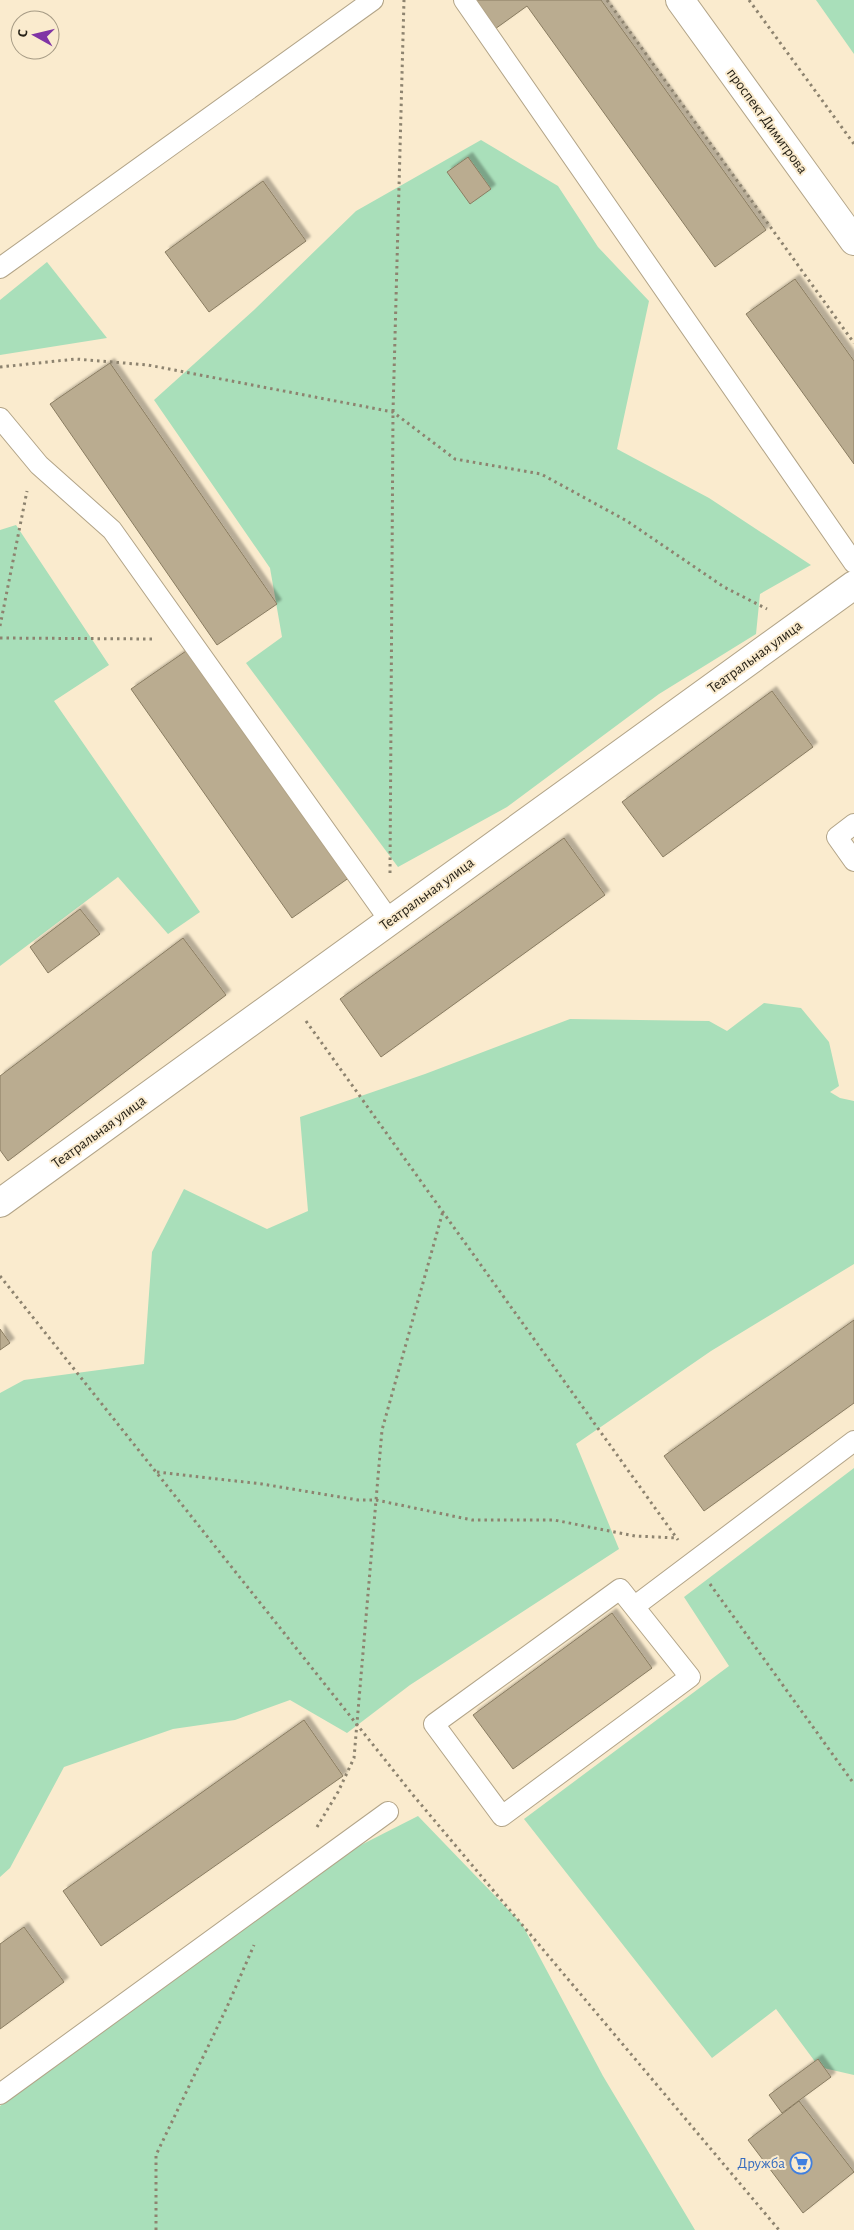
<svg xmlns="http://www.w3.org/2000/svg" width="854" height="2230" viewBox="0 0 854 2230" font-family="'Alegreya Sans',sans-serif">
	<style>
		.green { fill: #a9dfba }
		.building { fill: #baac90; stroke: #8a7d62; filter: url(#shadow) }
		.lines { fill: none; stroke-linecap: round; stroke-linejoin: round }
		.service-casing { stroke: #b2a488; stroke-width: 22 }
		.minor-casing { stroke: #b2a488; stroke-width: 30 }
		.secondary-casing { stroke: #b2a488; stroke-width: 30 }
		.path { stroke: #8d836f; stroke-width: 3; stroke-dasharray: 2.5 4; stroke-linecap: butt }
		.service { stroke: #fff; stroke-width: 20 }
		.minor { stroke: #fff; stroke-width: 28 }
		.secondary { stroke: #fff; stroke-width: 28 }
		.labels { text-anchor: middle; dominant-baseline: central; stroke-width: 4; stroke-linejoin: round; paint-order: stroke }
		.street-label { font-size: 15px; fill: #282318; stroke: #faebce }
		.shop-label { font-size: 15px; fill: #366cbe; stroke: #faebce; text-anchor: end }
	</style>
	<defs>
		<filter id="shadow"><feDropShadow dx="4.5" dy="-4.5" stdDeviation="1" flood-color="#0004"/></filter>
	</defs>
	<rect width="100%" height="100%" fill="#faebce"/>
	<g class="green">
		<path d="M816,0H854V54Z"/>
		<path d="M481,140L558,186L598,247L649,301L617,449L709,498L811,565L760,594L756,634L659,694L507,807L398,867L246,663L282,637L270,568L154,400L254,310L356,211Z"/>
		<path d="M47,262L107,338L0,355V300Z"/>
		<path d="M16,525L109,665L54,701L200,912L168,934L118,877L0,966V530Z"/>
		<path d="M764,1003L801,1008L829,1042L839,1086L830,1092L840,1098L854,1101V1264L711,1351L576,1444L619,1549L410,1685L347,1733L290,1700L235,1720L173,1729L64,1767L10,1868L0,1877V1393L24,1380L144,1364L152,1252L184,1189L267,1229L308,1211L300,1117L425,1074L570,1019L709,1021L727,1031Z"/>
		<path d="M854,1468V2075L819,2067L776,2009L712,2058L524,1819L729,1666L684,1597Z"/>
		<path d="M418,1816L522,1924L603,2076L695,2230H0V2106L300,1876Z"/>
	</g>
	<g class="building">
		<path d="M475,0H601L766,230L715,267L527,6L495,29Z"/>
		<path d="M468,157L491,189L470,204L447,172Z"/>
		<path d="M263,181L306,241L209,312L165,252Z"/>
		<path d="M795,279L854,361V464L746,314Z"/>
		<path d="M110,363L277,604L217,645L50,404Z"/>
		<path d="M189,649L350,877L292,918L131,689Z"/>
		<path d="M772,691L813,747L663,857L622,802Z"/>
		<path d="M564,838L605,895L381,1057L340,999Z"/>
		<path d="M80,909L100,934L48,973L30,947Z"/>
		<path d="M183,938L226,995L8,1161L0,1150V1076Z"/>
		<path d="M854,1320V1403L704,1511L664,1456Z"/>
		<path d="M0,1329L10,1343L0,1350Z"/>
		<path d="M612,1613L652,1668L513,1769L473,1715Z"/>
		<path d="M304,1720L343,1776L101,1946L63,1891Z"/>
		<path d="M24,1927L64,1982L0,2029V1944Z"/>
		<path d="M818,2059L831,2077L782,2113L769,2095Z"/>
		<path d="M799,2101L854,2172L803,2213L748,2140Z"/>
	</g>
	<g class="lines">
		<g class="service-casing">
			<g id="service">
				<path d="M464,0L854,563"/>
				<path d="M0,268L373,0"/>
				<path d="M0,418L39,465L112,530L390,921"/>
				<path d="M854,824L837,837L854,861"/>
				<path d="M620,1589L690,1677L502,1816L434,1724Z"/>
				<path d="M635,1606L854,1441"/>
				<path d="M0,2094L388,1812"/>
			</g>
		</g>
		<g class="minor-casing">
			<path id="minor" d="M0,1203L854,585"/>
		</g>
		<g class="secondary-casing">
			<path id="secondary" d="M680,0L854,241"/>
		</g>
		<g class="path">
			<path d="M607,0L854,343"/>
			<path d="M749,0L854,144"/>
			<path d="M0,367L76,359L148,365L393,412L455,459L541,474L627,521L724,587L767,609"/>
			<path d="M0,626L27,491"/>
			<path d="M0,638L155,639"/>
			<path d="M390,873L393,412L404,0"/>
			<path d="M306,1021L678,1540"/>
			<path d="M0,1276L413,1795L779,2230"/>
			<path d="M157,1472L262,1484L358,1500H376L472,1520H554L635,1536L677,1538"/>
			<path d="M710,1584L854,1784"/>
			<path d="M317,1827L338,1792L354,1758L382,1430L443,1211"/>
			<path d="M156,2230V2155L227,2007L254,1945"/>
		</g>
		<use href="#service" class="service"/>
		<use href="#minor" class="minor"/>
		<use href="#secondary" class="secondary"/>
	</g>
	<defs>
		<g id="supermarket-ring" transform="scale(1.125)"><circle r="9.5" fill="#faebce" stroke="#3f7fe0" stroke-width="1.5"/><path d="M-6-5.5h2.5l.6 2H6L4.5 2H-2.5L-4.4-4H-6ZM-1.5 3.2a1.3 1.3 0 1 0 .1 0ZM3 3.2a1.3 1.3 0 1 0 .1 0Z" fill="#3f7fe0"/></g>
	</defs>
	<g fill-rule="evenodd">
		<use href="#supermarket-ring" x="801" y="2163"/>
	</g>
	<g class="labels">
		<g class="street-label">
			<text transform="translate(767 121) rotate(54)">проспект Димитрова</text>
			<text transform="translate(755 657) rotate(-36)">Театральная улица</text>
			<text transform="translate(427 894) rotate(-36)">Театральная улица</text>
			<text transform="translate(99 1132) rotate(-36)">Театральная улица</text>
		</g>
		<g class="shop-label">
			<text x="785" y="2163">Дружба</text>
		</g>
	</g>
	<g transform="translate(35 35) rotate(278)"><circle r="24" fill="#faebce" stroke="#a69b85"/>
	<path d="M0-4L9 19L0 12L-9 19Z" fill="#8034a5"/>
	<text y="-8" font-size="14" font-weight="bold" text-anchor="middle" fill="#282318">С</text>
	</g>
</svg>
